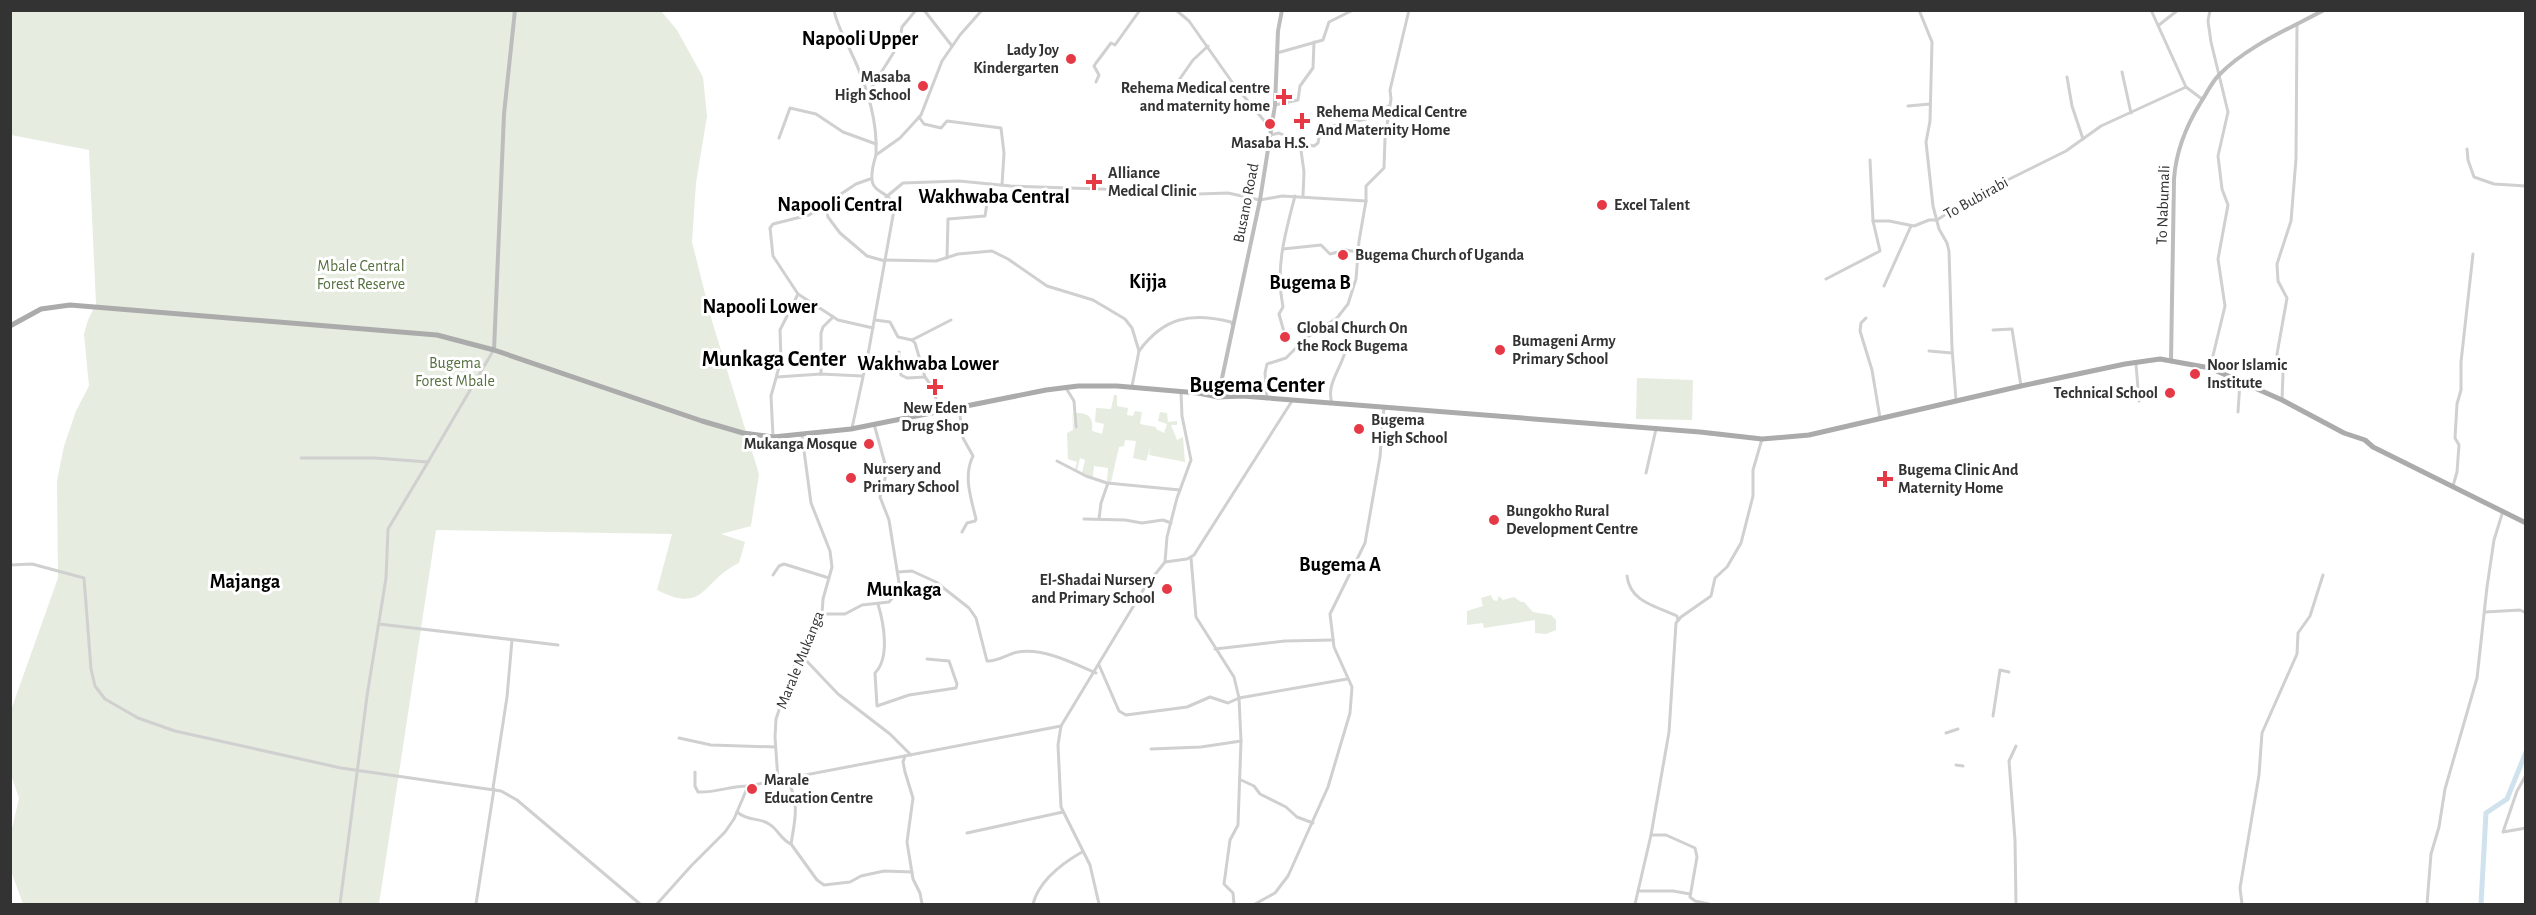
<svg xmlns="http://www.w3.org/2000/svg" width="2536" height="915" viewBox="0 0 2536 915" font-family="'Alegreya Sans',sans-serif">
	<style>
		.green { fill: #e6ecdf }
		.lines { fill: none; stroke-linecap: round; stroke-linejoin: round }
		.river { stroke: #cfe2ee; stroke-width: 5 }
		.street { stroke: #d0d0d0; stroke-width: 3 }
		.secondary { stroke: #bdbdbd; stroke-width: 4 }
		.primary { stroke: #ababab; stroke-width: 5 }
		.poi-dot { fill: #e63946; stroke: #fff; stroke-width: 2 }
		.labels { text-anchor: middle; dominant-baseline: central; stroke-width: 6; stroke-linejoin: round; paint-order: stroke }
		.poi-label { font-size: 16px; font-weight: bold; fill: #333; stroke: #fff; text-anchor: start }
		.street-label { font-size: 16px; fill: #333; stroke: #fff }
		.park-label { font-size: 16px; fill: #56703f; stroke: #fff }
		.quarter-label { font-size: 20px; font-weight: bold; fill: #000; stroke: #fff }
		.district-label { font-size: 22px; font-weight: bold; fill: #000; stroke: #fff }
	</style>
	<rect width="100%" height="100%" fill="#fff"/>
	<g class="green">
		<path d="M11,11H661L677,30L703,77L707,116L696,183L692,242L712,321L759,474L751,526L721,534L745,542L739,563C701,581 706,615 657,590L672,534L436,530L379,904H23L11,871V833L19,798L11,775V710L58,578L57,481L64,446L76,411L89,386L84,334L88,320L96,304L89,150L11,135Z"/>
		<path d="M1637,378L1693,380L1692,420L1636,419Z"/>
		<path d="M1114,395H1117V406L1128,408L1127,415L1133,416L1135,411L1142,412L1140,424L1156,427V429L1164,433L1167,424L1158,421L1160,412L1167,413L1168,422L1177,421V425H1171L1177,440L1183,437L1185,462L1149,455L1151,445L1146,461L1133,458L1136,441L1125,440L1124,446L1119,447L1111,482L1107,481L1108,468L1094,466L1093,477L1082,473L1085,460L1080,458L1077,471L1075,469L1077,462L1068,459L1067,433L1073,430L1072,410L1074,428H1076L1075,413C1089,412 1094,418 1092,431L1102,434L1104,424L1095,422L1096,408L1111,409Z"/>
		<path d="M1491,595L1493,600L1497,601L1499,596L1503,600L1514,597L1521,602H1524L1533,612L1551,615L1556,620V630L1546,634L1535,633V620L1484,628L1483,623L1467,625V611L1483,606L1481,598Z"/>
	</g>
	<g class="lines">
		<path class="river" d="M2481,904L2486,813L2507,799L2526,752"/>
		<g class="street">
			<path d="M834,10C837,26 844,36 850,50C865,81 878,120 876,155"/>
			<path d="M924,10L952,46"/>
			<path d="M1176,10L1189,21L1232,82L1271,129"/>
			<path d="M1919,10L1932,42L1930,121L1926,142L1933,206L1939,229L1947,243L1949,251L1952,348L1956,400"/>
			<path d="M2151,10L2186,87"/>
			<path d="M2159,25L2178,10"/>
			<path d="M1277,53L1323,40L1329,22L1353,10"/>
			<path d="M2122,72L2131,113"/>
			<path d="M2067,77L2072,106L2083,139"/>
			<path d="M1096,82L1099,75L1094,66L1096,63L1111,43L1115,45L1140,10"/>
			<path d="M1172,90L1193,60L1208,46"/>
			<path d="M867,95L899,44L902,27L916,10"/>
			<path d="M1275,105L1298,100L1300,86L1313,68L1314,42"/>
			<path d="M1908,106L1930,104"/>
			<path d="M919,117L924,124L941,128L947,121L1001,128L1004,153L1002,185"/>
			<path d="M1270,135L1279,133L1300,143L1304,172L1303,196"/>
			<path d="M779,138L790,108L816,114L843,132L876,144"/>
			<path d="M1300,143L1314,146L1318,143L1321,127C1334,126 1366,121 1377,115C1382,112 1384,108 1389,106"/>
			<path d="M2467,149L2468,160L2474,177L2494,184L2526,186"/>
			<path d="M1870,160L1873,221H1889L1914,226L1929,220H1937"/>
			<path d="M870,179L856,184L809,215L773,224L770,228L773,256L798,294L838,320L873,328"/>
			<path d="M886,197L903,183L959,181L1011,186L1131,190L1169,195L1228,193L1260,200L1282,196L1366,201L1359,241L1356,279L1348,304L1337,318L1306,338L1286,358L1267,364L1265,373L1267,399"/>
			<path d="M1366,201V186L1384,168L1385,138L1391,99L1390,90L1409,10"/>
			<path d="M825,204L828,217L840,233L867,256L885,261"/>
			<path d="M1937,220L1969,199L2066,151L2101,126L2186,87L2202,99"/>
			<path d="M1283,249L1321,245L1330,254L1346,250L1357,252"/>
			<path d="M947,258L948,219L985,216L990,184"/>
			<path d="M885,260L936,261L958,254L992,251L1008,259L1047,286L1093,300L1125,319L1132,328L1139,351L1132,386"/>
			<path d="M1826,279L1880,251L1873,221"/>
			<path d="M1884,286L1911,226"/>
			<path d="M1866,318L1861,323L1860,331L1872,370L1880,418"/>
			<path d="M875,320L890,322L898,337L912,340L915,343L925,377L933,388L939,410"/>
			<path d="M1993,330L2012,329L2021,386"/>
			<path d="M1282,336L1284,332L1279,314L1283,307C1275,268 1285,234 1295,196"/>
			<path d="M912,340L951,320"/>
			<path d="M1139,351C1164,317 1191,312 1231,322L1233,326"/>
			<path d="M1929,351L1952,353"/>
			<path d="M899,352L901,375L907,378L925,377"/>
			<path d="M2136,364L2139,401"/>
			<path d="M2210,368L2225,306L2218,259L2228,205L2222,189L2218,156L2228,112L2211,42L2208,21L2210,10"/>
			<path d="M821,374V333L823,327L833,317"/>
			<path d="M777,377L821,374L862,376"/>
			<path d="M1066,388L1074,401L1076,427"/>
			<path d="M2282,400L2283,374L2277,354L2287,298L2278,281L2277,264L2291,221L2296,159L2297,25"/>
			<path d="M1332,403C1322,375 1366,349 1337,318"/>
			<path d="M959,408L963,438L973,456C963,476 971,498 976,519L975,521L967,523L962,532"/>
			<path d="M2238,412L2240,382"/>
			<path d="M852,428L869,349L894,210C891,182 861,204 876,155L900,138L921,115L942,61L960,35L982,10"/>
			<path d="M773,436L771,396L781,360L780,330L798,294"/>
			<path d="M301,458H375L428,462L493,351"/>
			<path d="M1057,461L1086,476L1107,483L1180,490"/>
			<path d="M1646,473L1656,429"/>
			<path d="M2453,486L2457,472L2459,445L2455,438L2457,404L2461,390V362L2473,254"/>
			<path d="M1084,519L1125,520L1142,523L1163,520L1171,523"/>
			<path d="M1099,519L1101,503L1108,483"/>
			<path d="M1191,558L1196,617L1234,677L1239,698L1241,741L1238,825L1230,840L1224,884L1233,893L1234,904"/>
			<path d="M1165,562L1167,537L1177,498L1191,460L1182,416L1181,392"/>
			<path d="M10,565L32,564L84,578L91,669L95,686L105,699L138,718L175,731L341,768L501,791L517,800L640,904"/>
			<path d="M898,572L912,571L936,582L969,608L976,618L987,661C998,662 1007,654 1018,652C1044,648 1073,663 1096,673"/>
			<path d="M773,575L779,566L784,564L829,578"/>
			<path d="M1627,576C1630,602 1656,606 1677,616L1678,620"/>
			<path d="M878,604C884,624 890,658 875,673L877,706L909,695L956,688L957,684L949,661L927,659"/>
			<path d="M2485,612L2520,610L2526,613"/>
			<path d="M822,614H845L862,605L889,602L900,589L889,520L880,497L887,471L874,424"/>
			<path d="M379,624L558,645"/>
			<path d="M1215,649L1285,641L1333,640"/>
			<path d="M800,654L838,694L890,734L911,755"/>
			<path d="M1099,665L1119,711L1126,715L1187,707L1210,697L1228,703L1239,698L1347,679"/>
			<path d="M1993,716L2000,670L2009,672"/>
			<path d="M1061,726L1058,745L1061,807L1090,865L1099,904"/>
			<path d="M1946,733L1958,729"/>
			<path d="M679,738L711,745L775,747"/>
			<path d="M2016,746L2009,761L2015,840L2016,904"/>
			<path d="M1151,749L1201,747L1241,741"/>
			<path d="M905,756L903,762L905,772L913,798L907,842L913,879L920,893L922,904"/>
			<path d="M1956,765L1963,766"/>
			<path d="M695,772V786L698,792C715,793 730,786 748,786"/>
			<path d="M2526,775L2517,791L2503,832L2526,828"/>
			<path d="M787,779C800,803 795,820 791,844L817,880L824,885L850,882L861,876L884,871L912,872"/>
			<path d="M778,780L775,737L776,719L793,669L822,614L823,599L832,567L830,551L811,503L802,436"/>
			<path d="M1241,780L1254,786L1260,794L1286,807L1297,817L1313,823"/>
			<path d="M493,788L507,697L512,640"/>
			<path d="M737,812C749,822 759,817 769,824C778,829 781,840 791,844"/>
			<path d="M967,833L1063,812"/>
			<path d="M1651,835H1666L1695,848L1697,857L1690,897L1695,901L1709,904"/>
			<path d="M1638,891H1673L1690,894"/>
			<path d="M340,904L367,696L386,578L388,529L428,462"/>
			<path d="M476,904L494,789"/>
			<path d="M657,904L691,866L725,832L734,819L748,786L1061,726L1145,587L1165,562L1187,559L1194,555L1292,401"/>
			<path d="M1033,904C1039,881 1061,864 1082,852"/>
			<path d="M1255,904L1275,893L1288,876L1328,787L1350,713L1352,687L1334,647L1330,614L1365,543L1380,457L1384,407"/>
			<path d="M1635,904L1651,835L1669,732L1676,623L1681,617L1711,596L1715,578L1727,567L1741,543L1753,496V470L1762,439"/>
			<path d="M2242,904L2240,888L2259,775L2262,733L2297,654L2298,633L2310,616L2323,575"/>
			<path d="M2427,904L2431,854L2439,827L2445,789L2477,678L2487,587L2494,540L2503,511"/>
		</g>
		<g class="secondary">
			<path d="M494,350L504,114L515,10"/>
			<path d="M2171,361L2174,179C2176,151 2186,126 2201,102C2207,93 2211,83 2219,75C2247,46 2289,29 2324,10"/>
			<path d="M1218,397L1260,200L1275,105L1278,31L1282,10"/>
		</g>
		<path class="primary" d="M10,326L41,309L70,305L437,335L494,350L702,421L743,433L773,437L851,429L1046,390L1078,386H1117L1198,393L1218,397L1242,396L1700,432L1762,439L1809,435L2021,386L2125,364L2160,359L2210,368L2282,400L2344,433L2365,440L2373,447L2526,523"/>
	</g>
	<g class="poi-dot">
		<circle cx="1071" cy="59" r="6"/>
		<circle cx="923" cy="86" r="6"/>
		<path d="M1281 88h6v6h6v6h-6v6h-6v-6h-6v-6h6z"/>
		<path d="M1299 112h6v6h6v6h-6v6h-6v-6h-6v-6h6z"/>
		<circle cx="1270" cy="124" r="6"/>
		<path d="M1091 173h6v6h6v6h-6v6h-6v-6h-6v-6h6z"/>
		<circle cx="1602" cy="205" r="6"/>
		<circle cx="1343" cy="255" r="6"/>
		<circle cx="1285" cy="337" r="6"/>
		<circle cx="1500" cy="350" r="6"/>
		<circle cx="2195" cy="374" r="6"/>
		<path d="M932 378h6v6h6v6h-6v6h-6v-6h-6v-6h6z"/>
		<circle cx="2170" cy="393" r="6"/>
		<circle cx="1359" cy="429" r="6"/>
		<circle cx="869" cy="444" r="6"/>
		<circle cx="851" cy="478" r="6"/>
		<path d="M1882 470h6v6h6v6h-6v6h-6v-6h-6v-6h6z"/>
		<circle cx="1494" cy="520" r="6"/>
		<circle cx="1167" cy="589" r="6"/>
		<circle cx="752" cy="789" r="6"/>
	</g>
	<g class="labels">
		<g class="poi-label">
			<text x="1059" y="50" text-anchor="end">Lady Joy<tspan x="1059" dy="18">Kindergarten</tspan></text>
			<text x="911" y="77" text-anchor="end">Masaba<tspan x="911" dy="18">High School</tspan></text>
			<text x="1270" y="88" text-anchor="end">Rehema Medical centre<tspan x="1270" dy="18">and maternity home</tspan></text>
			<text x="1316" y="112">Rehema Medical Centre<tspan x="1316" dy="18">And Maternity Home</tspan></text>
			<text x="1270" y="143" text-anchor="middle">Masaba H.S.</text>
			<text x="1108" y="173">Alliance<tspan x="1108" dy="18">Medical Clinic</tspan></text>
			<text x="1614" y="205">Excel Talent</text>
			<text x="1355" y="255">Bugema Church of Uganda</text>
			<text x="1297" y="328">Global Church On<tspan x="1297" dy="18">the Rock Bugema</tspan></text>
			<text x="1512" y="341">Bumageni Army<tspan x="1512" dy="18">Primary School</tspan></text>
			<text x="2207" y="365">Noor Islamic<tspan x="2207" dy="18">Institute</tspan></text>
			<text x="2158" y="393" text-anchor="end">Technical School</text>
			<text x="935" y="408" text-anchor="middle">New Eden<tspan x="935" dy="18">Drug Shop</tspan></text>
			<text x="1371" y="420">Bugema<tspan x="1371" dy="18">High School</tspan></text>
			<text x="857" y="444" text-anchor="end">Mukanga Mosque</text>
			<text x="863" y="469">Nursery and<tspan x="863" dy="18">Primary School</tspan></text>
			<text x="1898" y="470">Bugema Clinic And<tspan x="1898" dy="18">Maternity Home</tspan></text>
			<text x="1506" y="511">Bungokho Rural<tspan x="1506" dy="18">Development Centre</tspan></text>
			<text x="1155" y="580" text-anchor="end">El-Shadai Nursery<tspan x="1155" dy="18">and Primary School</tspan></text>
			<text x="764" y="780">Marale<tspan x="764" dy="18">Education Centre</tspan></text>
		</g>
		<g class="street-label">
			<text transform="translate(1976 198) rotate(-29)">To Bubirabi</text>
			<text transform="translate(1246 203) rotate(-79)">Busano Road</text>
			<text transform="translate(2163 205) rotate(-88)">To Nabumali</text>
			<text transform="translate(800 660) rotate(-68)">Marale Mukanga</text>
		</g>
		<g class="park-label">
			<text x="361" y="266">Mbale Central<tspan x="361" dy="18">Forest Reserve</tspan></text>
			<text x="455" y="363">Bugema<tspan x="455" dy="18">Forest Mbale</tspan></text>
		</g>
		<g class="quarter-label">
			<text x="860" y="39">Napooli Upper</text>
			<text x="994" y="197">Wakhwaba Central</text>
			<text x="840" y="205">Napooli Central</text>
			<text x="1148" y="282">Kijja</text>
			<text x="1310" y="283">Bugema B</text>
			<text x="760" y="307">Napooli Lower</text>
			<text x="928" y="364">Wakhwaba Lower</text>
			<text x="1340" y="565">Bugema A</text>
			<text x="245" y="582">Majanga</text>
			<text x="904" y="590">Munkaga</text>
		</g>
		<g class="district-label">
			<text x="774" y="359">Munkaga Center</text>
			<text x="1257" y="385">Bugema Center</text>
		</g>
	</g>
	<rect width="2536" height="915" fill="none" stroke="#333333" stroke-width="24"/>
</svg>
